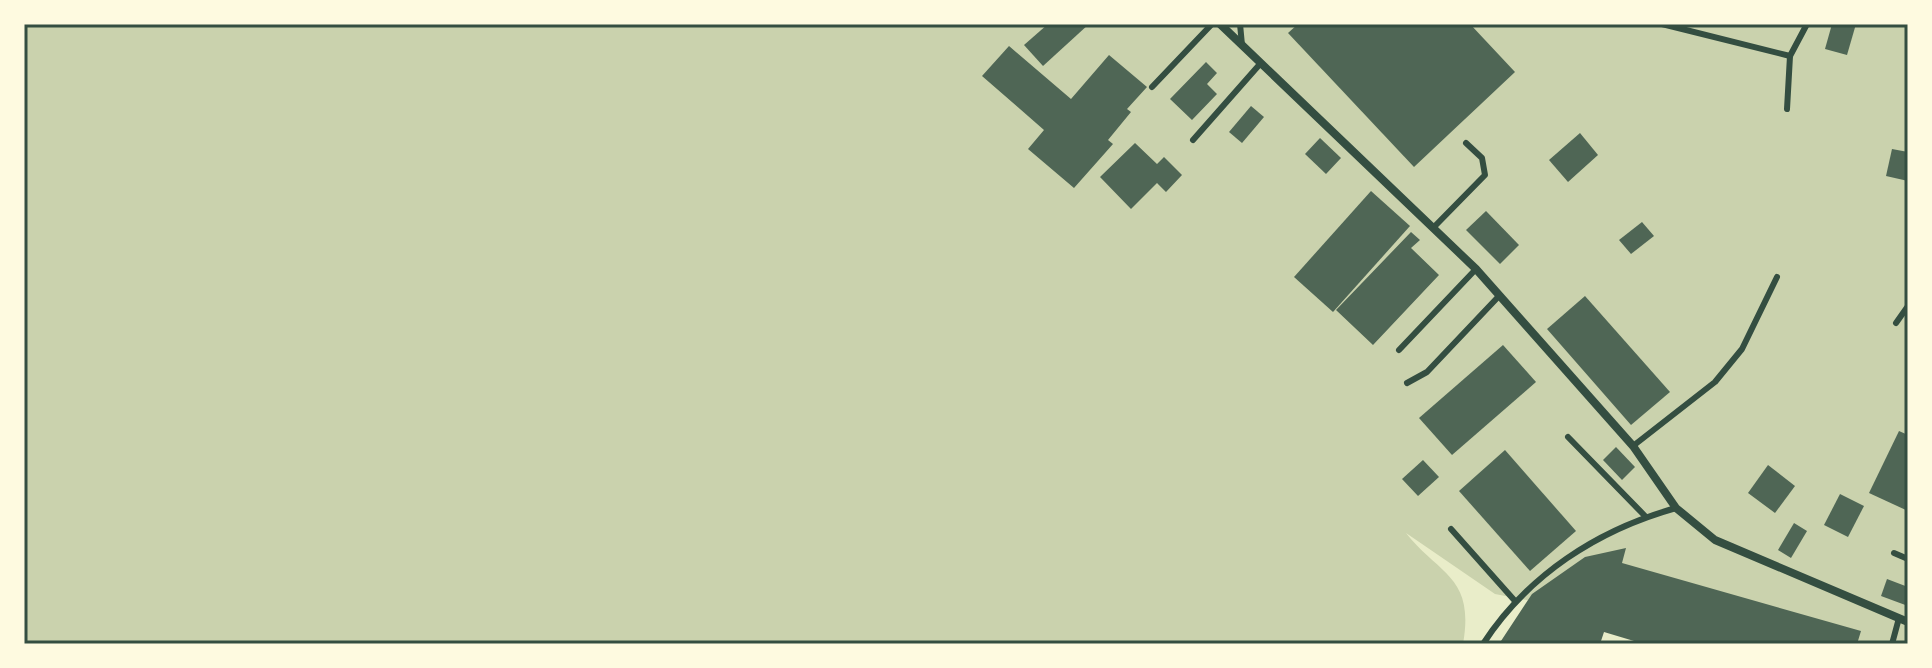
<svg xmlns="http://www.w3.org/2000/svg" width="1932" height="668" viewBox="0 0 1932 668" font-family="'DejaVu Sans',sans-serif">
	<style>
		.green { fill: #cad2ad }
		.building { fill: #4f6655 }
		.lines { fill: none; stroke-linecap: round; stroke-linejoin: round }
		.service { stroke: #344e41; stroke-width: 6 }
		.minor { stroke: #344e41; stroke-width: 8 }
		.neatline { fill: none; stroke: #344e41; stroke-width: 3 }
	</style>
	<rect width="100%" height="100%" fill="#e9edc9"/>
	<path class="green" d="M24,24H1908V644H1753L1495,594L1406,533C1439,575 1475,576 1463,644H24Z"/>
	<g class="building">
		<path d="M1048,24H1089L1043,66L1024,45Z"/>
		<path d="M1298,24H1470L1515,72L1414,167L1288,33Z"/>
		<path d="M1832,24H1856L1847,55L1825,49Z"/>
		<path d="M1009,46L1071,99L1109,55L1147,87L1127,109L1131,112L1108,140L1113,144L1074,188L1028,149L1044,130L982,76Z"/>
		<path d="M1206,62L1217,73L1207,84L1217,94L1192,120L1170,99Z"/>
		<path d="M1251,106L1264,117L1242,143L1229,132Z"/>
		<path d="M1580,133L1598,155L1568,182L1549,160Z"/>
		<path d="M1320,138L1341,158L1326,174L1305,154Z"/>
		<path d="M1135,143L1157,164L1164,157L1182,175L1166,192L1157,183L1131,209L1100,177Z"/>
		<path d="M1892,149L1908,152V181L1886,176Z"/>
		<path d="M1371,191L1410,226L1333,312L1294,277Z"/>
		<path d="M1486,211L1519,245L1500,264L1466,230Z"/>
		<path d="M1642,222L1654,236L1631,254L1619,240Z"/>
		<path d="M1411,232L1420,240L1411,248L1439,275L1373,345L1336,310Z"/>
		<path d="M1585,296L1670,392L1631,425L1547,329Z"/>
		<path d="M1503,345L1536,382L1452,455L1419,418Z"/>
		<path d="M1899,431L1908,435V511L1869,493Z"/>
		<path d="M1616,447L1635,467L1622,480L1603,460Z"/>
		<path d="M1505,450L1576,531L1530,571L1459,491Z"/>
		<path d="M1423,460L1439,477L1418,496L1402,479Z"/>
		<path d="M1768,465L1795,486L1775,513L1748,493Z"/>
		<path d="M1840,494L1864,506L1848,537L1824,525Z"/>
		<path d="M1794,523L1807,531L1791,558L1778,550Z"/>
		<path d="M1626,548L1622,563L1861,631L1857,644H1644L1604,632L1600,644H1499L1532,594L1585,557Z"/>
		<path d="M1887,579L1908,587V606L1881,596Z"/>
	</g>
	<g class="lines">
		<g class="service">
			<path d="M1240,24L1242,45"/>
			<path d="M1662,24L1790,56"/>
			<path d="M1152,87L1212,24"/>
			<path d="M1787,109L1790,56L1807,24"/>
			<path d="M1193,140L1260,64"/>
			<path d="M1433,228L1485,175L1482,158L1466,143"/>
			<path d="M1896,323L1908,306"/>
			<path d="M1399,350L1476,269"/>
			<path d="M1407,383L1427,372L1499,296"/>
			<path d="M1568,437L1645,516"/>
			<path d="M1633,446L1715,382L1742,349L1777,277"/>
			<path d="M1451,529L1515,601"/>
			<path d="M1894,553L1908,559"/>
			<path d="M1483,644C1528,575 1597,530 1676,508"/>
			<path d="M1892,644L1899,618"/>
		</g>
		<path class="minor" d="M1220,24L1476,269L1633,446L1676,508L1715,540L1908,622"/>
	</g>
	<rect width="1932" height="668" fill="none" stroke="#fefae0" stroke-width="52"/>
	<rect x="26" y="26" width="1880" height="616" class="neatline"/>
</svg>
